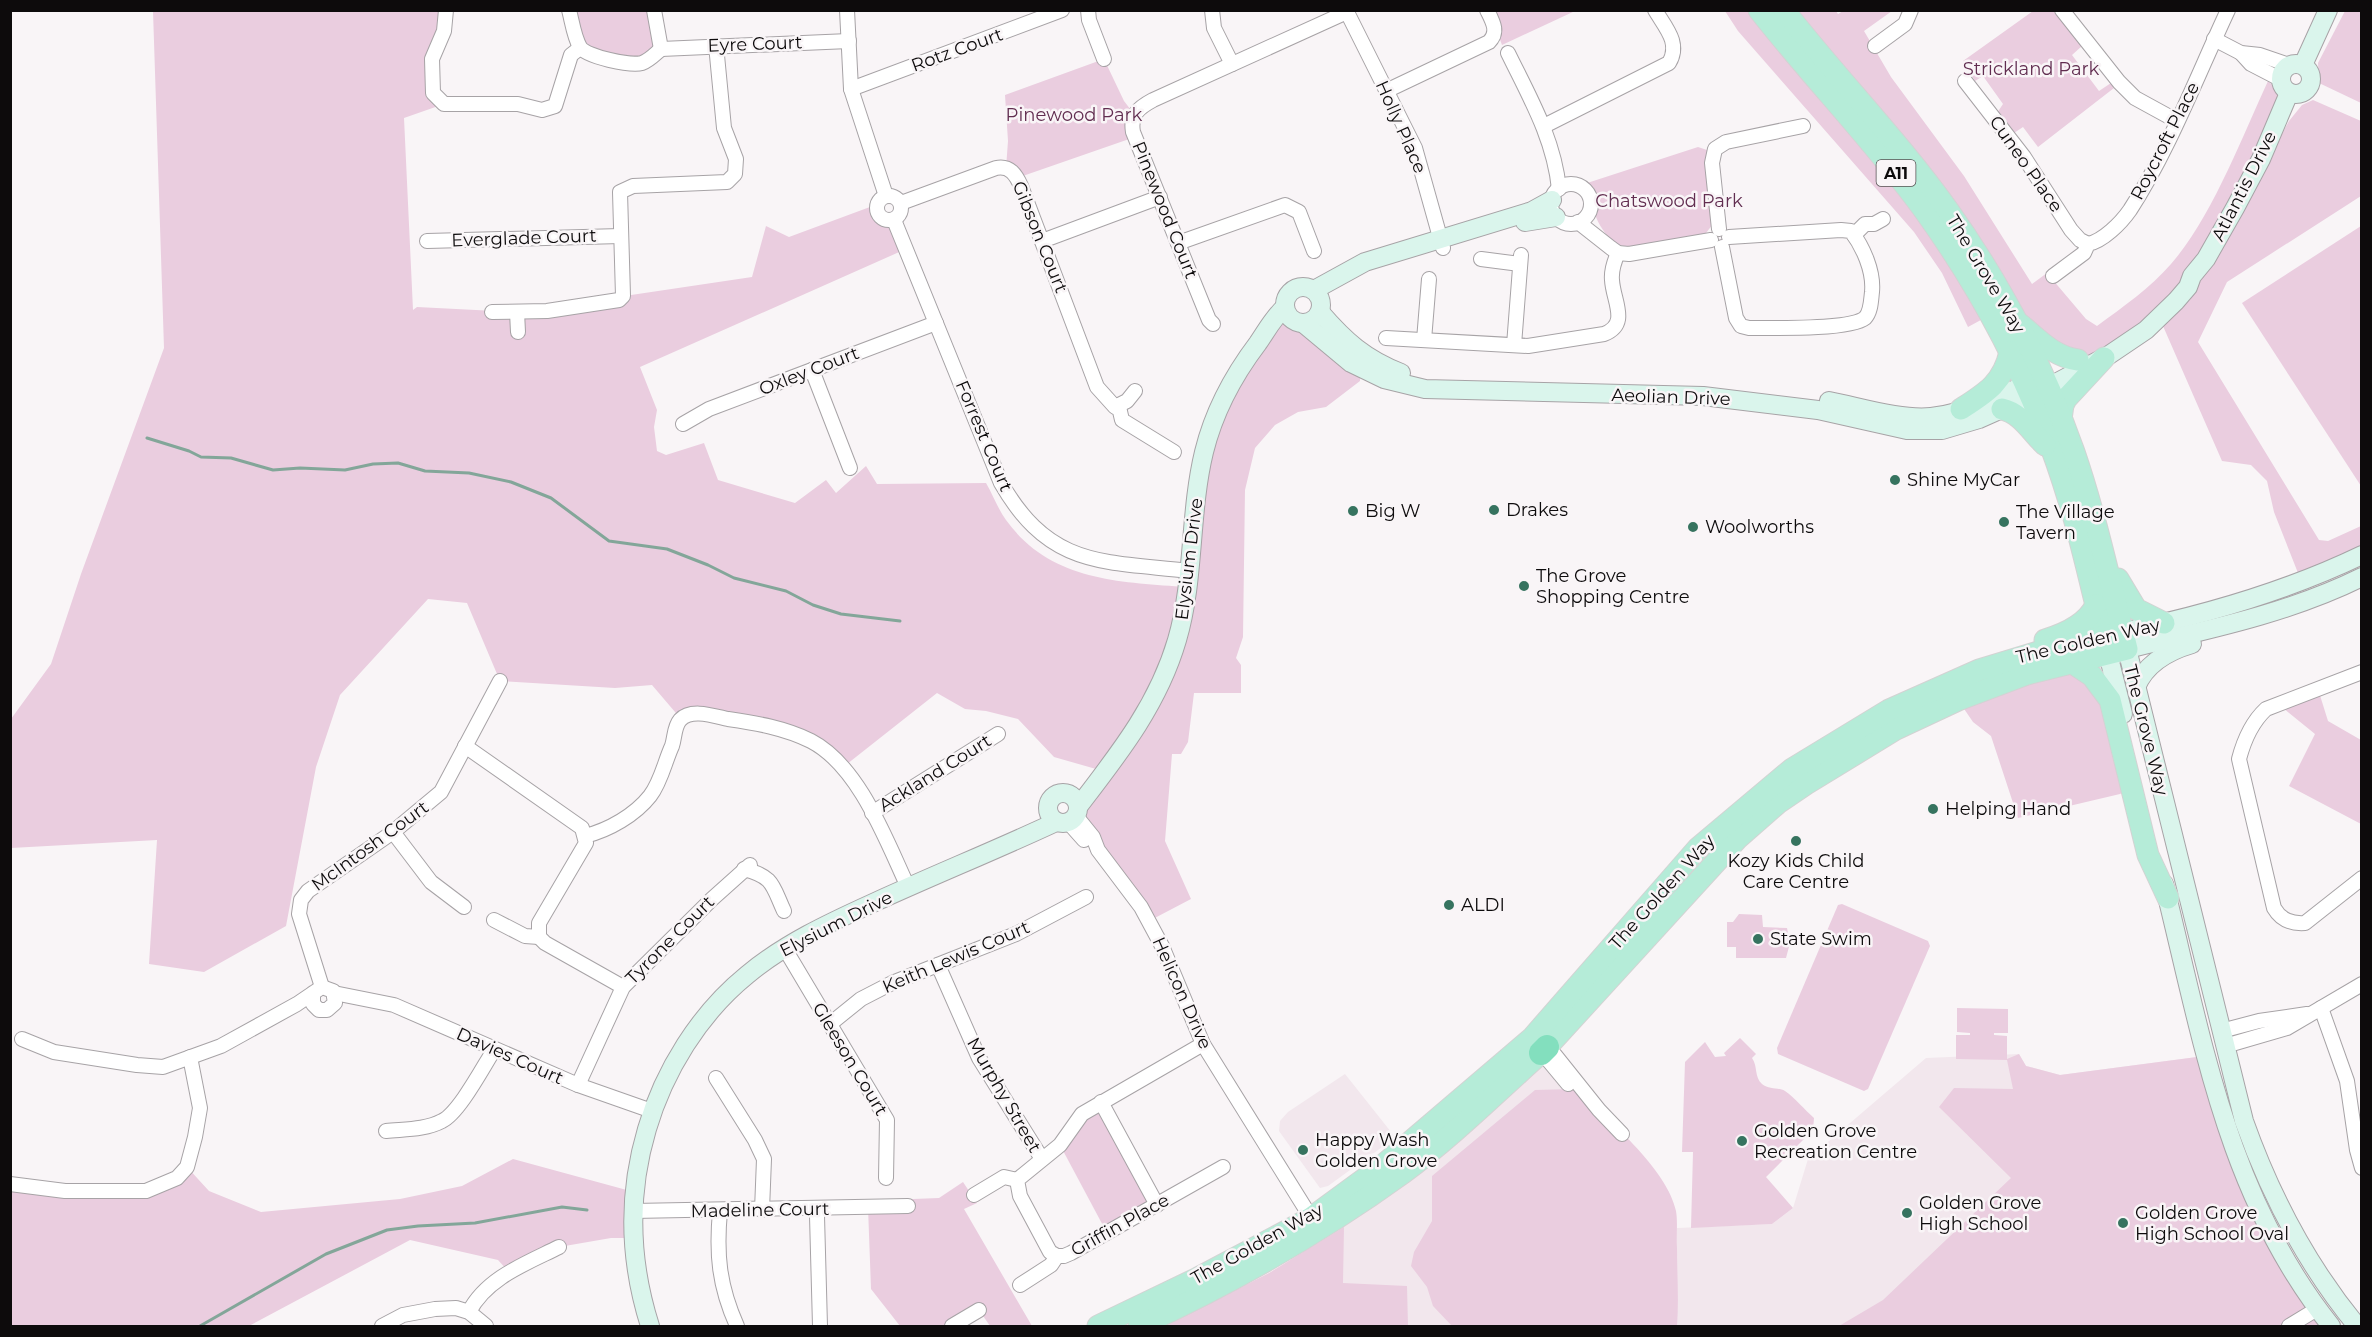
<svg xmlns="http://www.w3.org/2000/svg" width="2372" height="1337" viewBox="0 0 2372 1337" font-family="Montserrat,sans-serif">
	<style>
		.built { fill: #f2e7ed }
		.green { fill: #eacddf }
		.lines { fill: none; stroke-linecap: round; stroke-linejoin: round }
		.stream { stroke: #83a699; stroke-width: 3 }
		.street-casing { stroke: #a7a3a6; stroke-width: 16 }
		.secondary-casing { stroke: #a7a3a6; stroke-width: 20 }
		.primary-casing { stroke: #d3d3d3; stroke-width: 23 }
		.highway-casing { stroke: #d3d3d3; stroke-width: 26 }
		.street { stroke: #fff; stroke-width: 14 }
		.secondary { stroke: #daf5ec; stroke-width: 18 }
		.primary { stroke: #b5ecd8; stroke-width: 21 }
		.highway { stroke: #83dfbe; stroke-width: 24 }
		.poi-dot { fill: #36735f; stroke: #f9f5f7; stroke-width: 2 }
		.labels { text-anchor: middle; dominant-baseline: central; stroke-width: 5; stroke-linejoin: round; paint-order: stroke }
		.shield { fill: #f9f5f7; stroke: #545152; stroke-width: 1.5 }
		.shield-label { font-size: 16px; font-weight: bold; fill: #0d0b0c }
		.street-label { font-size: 18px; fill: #0d0b0c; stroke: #f9f5f7 }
		.park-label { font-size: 18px; fill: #612d50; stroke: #f9f5f7 }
		.poi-label { font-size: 18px; fill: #0d0b0c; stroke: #f9f5f7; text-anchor: start }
	</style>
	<rect width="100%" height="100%" fill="#f9f5f7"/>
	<g class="built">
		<path d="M1544,1050L1622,1134L1669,1192L1677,1228L1772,1224L1793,1208L1808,1159L1926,1058L2019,1054L2026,1066L2060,1075L2197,1057L2238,1162L2332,1326H1286L1289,1261Z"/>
		<path d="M1345,1074L1395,1137L1374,1153L1366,1155L1350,1170L1328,1186L1320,1188L1279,1131L1280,1121L1288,1112Z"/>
	</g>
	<g class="green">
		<path d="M1489,10L1575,11L1502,45Z"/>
		<path d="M153,11H445L432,59L444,104L404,118L413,310L417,307L517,312L752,277L766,226L789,237L878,204V213L889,221L906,249L640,367L657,410L654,427L657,451L666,455L704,443L718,480L795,503L826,480L836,493L866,466L877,484L986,483C993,495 998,509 1006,520C1050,581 1119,582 1187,587L1209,435L1259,341L1290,318L1303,323L1361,368L1360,381L1326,407L1298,412L1275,425L1255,448L1245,490L1243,637L1236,658L1241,665V693H1194L1188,742L1181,754H1172L1165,841L1191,899L1149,921L1076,816L1103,771L1054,757L1018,719L986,711L965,709L937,693L842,768L811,742L725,718L681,719L652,685L615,688L500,681L467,603L428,599L340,695L316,767L286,926L204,972L149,964L157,840L11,848V719L51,664L81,574L164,348Z"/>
		<path d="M569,11H654L657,33L651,58L589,54Z"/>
		<path d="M1725,11H1760L1990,315L1968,327L1942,273L1914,232L1738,31Z"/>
		<path d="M1785,11H1836L1838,14L1843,11H1892L1864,31L1891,77L1964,176L2032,284L2047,273L2086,319L2097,326C2123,307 2150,288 2171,264C2212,217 2242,137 2268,81L2276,88L2289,93L2206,259L2138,329L2079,363L2055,353Z"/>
		<path d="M2033,11H2053L2082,46L2072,55L2099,91L2111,83L2114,88L2038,147L2023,127L2014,133L1997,113L2003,104L1983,76L1975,81L1963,61Z"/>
		<path d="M2345,11H2361V103L2319,83L2318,63Z"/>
		<path d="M1104,59L1124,101L1134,114L1135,137L1017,178L1006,168L1008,141L1005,95Z"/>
		<path d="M2313,100L2361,121V196L2227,282L2198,342L2319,540L2328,541L2361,526V547L2298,573L2274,512L2267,481L2251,465L2222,461L2163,326L2190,300L2289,121L2302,105Z"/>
		<path d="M1698,147L1710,151L1713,224L1706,233V238L1635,248L1613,244C1607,235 1598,225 1595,214C1591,201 1599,194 1581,185Z"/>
		<path d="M2361,226V486L2242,303Z"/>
		<path d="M2084,669L2140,783L2120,794L2018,818L1991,736L1973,722L1958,700Z"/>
		<path d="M2318,689L2328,721L2361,740V824L2289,786L2315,734L2278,704Z"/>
		<path d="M1842,904L1928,941L1930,946L1868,1089L1864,1091L1778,1054L1777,1048L1838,905Z"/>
		<path d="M1739,914L1762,915L1763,927L1787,928L1790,943L1786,958H1736V947H1727V922H1733Z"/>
		<path d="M1957,1008L2008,1009V1033H1994V1035L2007,1036V1059L2019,1054L2026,1066L2060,1075L2197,1057L2265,1222L2332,1326H1839L1883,1300L2011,1178L1939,1107L1954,1088L2013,1089L2007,1060L1956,1059V1035H1970V1033L1957,1032Z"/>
		<path d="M1740,1038L1756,1054L1752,1058C1758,1066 1754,1077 1762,1084C1769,1090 1778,1087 1785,1091C1795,1098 1805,1110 1814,1118L1813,1130L1766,1177L1793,1208L1772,1224L1691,1228L1693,1152H1682L1685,1062L1705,1042L1715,1057L1726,1056L1724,1053Z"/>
		<path d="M1573,1089C1605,1115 1668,1170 1676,1211C1678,1223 1676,1236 1677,1248C1677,1274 1679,1300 1677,1326H1452L1433,1306L1427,1287L1411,1266L1414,1252L1432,1221V1176L1535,1090Z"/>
		<path d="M1101,1102L1157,1205L1107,1233L1060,1145Z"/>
		<path d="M513,1159L634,1192L633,1238H611L559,1247L509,1272L498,1260L410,1240L249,1326H11V1184L146,1191L187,1167L209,1191L261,1212L400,1199L462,1186Z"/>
		<path d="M963,1182L977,1203L964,1209L1032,1326H990L979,1310L951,1326H900L871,1289L868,1207L887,1200L939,1198Z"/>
		<path d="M1344,1227L1343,1283L1407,1286L1408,1326H1166L1269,1273Z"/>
	</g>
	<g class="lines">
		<g class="stream">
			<path d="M147,438L189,451L201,457L231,458L273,470L300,468L345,470L373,464L398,463L425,471L469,473L511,482L551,498L609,541L667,549L708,565L734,578L786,591L813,605L841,614L900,621"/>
			<path d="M200,1326L326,1254L387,1230L418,1226L475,1223L562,1207L587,1210"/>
		</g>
		<g class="street-casing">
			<g id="street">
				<path d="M446,10L444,31L432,59L433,93L444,104H518L542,110L555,106L571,55L580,48"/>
				<path d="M569,10C572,21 574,37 580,47C586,57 631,66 642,63C650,60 655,54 661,49"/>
				<path d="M654,10L661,49"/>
				<path d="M847,10L851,89L886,196"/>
				<path d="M1088,10L1089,20L1104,59"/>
				<path d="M1212,10L1214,28L1232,64"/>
				<path d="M1346,10L1415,148L1443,248"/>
				<path d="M2062,10L2119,82L2135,98L2177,121"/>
				<path d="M2214,39L2241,53L2260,55L2289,65"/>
				<path d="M1875,46L1905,24L1911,10"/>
				<path d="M661,49L849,41"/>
				<path d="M1508,53C1530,98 1554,139 1559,189"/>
				<path d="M2241,53L2251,64L2280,79"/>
				<path d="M1965,81L2024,157L2071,230L2080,240L2088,244"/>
				<path d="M851,89L1062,10"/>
				<path d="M1386,91L1489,42C1499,32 1493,22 1487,10"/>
				<path d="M1544,126L1669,63C1681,43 1665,27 1655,10"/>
				<circle cx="1571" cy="204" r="20"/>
				<circle cx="889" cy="208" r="12"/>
				<path d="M901,203L996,168C1010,165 1016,175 1021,186L1097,387L1115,407L1127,401L1135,391"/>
				<path d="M894,220L1001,483C1050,568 1102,561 1189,571"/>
				<path d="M1578,222L1611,248L1618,253L1629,254L1711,240"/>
				<path d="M1719,229L1712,163L1715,149L1726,142L1803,126"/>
				<path d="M1854,235L1865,224H1874L1883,219"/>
				<path d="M427,241L621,236"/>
				<path d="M1042,241L1160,197"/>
				<path d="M1178,243L1285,205L1299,212L1314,251"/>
				<path d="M1722,247L1736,318L1741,326L1749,328C1772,328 1850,330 1865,318C1871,312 1871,300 1872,292C1874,271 1863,247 1851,231L1841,230L1729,237"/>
				<path d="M1481,259L1520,264"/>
				<path d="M2053,276L2084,253L2088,244C2103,241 2121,223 2130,210C2168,152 2198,74 2228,10"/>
				<path d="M492,312L547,311L619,300L623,296L620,192L633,186L727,182L735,174L736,159L724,128L716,45"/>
				<path d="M517,312L518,332"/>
				<path d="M1213,324L1209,320L1133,132C1130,115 1138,108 1153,100L1347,12"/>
				<path d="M1386,338L1528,346L1604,334C1630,324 1613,301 1612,280C1611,270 1614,262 1618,253"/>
				<path d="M1424,340L1429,279"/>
				<path d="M1514,345L1521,255"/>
				<path d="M812,370L850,468"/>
				<path d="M1119,407L1122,420L1174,452"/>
				<path d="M683,424L709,409L936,323"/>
				<path d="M2362,672L2266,709C2252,722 2244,740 2239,759L2274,908C2281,920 2291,924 2305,923L2362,878"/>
				<path d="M465,746L582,828L586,843L539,923V937L545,943L623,987"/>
				<path d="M872,813L998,734"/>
				<path d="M1076,816L1093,837L1098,850L1141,907L1162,946L1203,1044L1315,1224"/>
				<path d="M1068,822L1084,840"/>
				<path d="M393,832L431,882L464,907"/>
				<path d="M585,836C609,830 635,815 650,796C661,782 665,761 672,746C675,737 674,727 680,720C691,708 714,716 728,719C756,723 785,728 811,741C859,766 886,840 908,887"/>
				<path d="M744,869C774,877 772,885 784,911"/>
				<path d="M494,920L525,936L539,937"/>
				<path d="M785,949L887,1120L886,1178"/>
				<path d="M938,965L979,1058L1042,1159"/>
				<path d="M322,987L299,914L301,900L308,891L393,832L441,792L500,681"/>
				<path d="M334,993L394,1005L578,1085L652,1111"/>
				<path d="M2321,1008L2347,1081L2357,1150L2362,1168"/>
				<path d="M830,1024L861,999L892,983L1016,934L1086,897"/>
				<path d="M2221,1031L2259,1021L2307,1014"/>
				<path d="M22,1039L54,1052L137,1065L163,1067L221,1046L297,1004L322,987L333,991L335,1003L327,1010H319L313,1004V993"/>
				<path d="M1542,1044L1555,1055L1599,1110L1622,1134"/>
				<path d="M2225,1046L2287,1028L2362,984"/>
				<path d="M1538,1048L1568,1084"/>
				<path d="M716,1078L755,1140L764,1159L762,1210"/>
				<path d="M578,1085L623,987L712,899L750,865"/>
				<path d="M1101,1102L1157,1205"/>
				<path d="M386,1131C404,1129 425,1130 442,1121C459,1113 483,1067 494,1050"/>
				<path d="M10,1184L65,1191H146L177,1178L187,1167L195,1137L200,1108L190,1057"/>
				<path d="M974,1195L1004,1177L1017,1180"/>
				<path d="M820,1209L817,1216L820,1326"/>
				<path d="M633,1211L908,1206"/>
				<path d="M720,1211C716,1254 719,1286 737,1326"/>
				<path d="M1057,1256L1050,1252L1020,1196L1017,1180L1060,1145L1082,1114L1203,1044"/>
				<path d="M1057,1256H1064L1071,1253L1223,1167"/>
				<path d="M1020,1285L1051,1265L1057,1256"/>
				<path d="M469,1312C486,1278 527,1263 559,1247"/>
				<path d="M382,1326L403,1315L435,1309L456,1308L469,1312L486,1326"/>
				<path d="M952,1326L979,1310"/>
				<path d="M2289,1326L2317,1309"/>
			</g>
		</g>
		<g class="secondary-casing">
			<g id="secondary">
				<circle cx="2296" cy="79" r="15"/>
				<path d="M2303,65L2328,10"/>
				<path d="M1525,222L1556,217"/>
				<circle cx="1303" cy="305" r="18"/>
				<path d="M1314,290L1365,262L1532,211L1552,200"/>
				<path d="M1320,312C1345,341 1365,359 1401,373"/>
				<path d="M1303,323L1351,363L1384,379L1425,389L1703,396L1818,410L1907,430H1942L1979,419L2031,396L2109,355L2146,330L2176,301L2188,287L2192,276L2206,259L2235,208L2261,159L2289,93"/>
				<path d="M1829,401C1860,407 1900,420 1931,417C1967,413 2004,395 2036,379"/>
				<path d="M2122,632C2205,615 2285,592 2362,555"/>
				<path d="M2108,654L2123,714"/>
				<path d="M2136,687C2146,663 2168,651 2192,644"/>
				<circle cx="1063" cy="808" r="15"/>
				<path d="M1078,807C1118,755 1158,705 1177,640C1195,579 1189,514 1204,452C1214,411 1233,376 1258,343C1267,330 1273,318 1285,307"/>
				<path d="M2164,884C2203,1041 2227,1196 2331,1326"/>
				<path d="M650,1326C629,1260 627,1196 647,1129C664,1071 699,1014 747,975C784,944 829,923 873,903C934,875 996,850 1056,822"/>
				<path d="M2357,1326C2306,1264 2271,1197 2244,1121L2127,649C2207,630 2287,614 2362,577"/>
			</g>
		</g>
		<g class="primary-casing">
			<g id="primary">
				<path d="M1759,10C1812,78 1873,140 1924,210C1987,298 2038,397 2069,501C2084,550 2094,600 2107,650"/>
				<path d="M2020,324C2038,339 2054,357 2078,360"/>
				<path d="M1961,409C1986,393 2003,383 2010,352"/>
				<path d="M2002,409C2021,413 2032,433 2045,445"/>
				<path d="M2061,419L2063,405L2066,399L2104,358"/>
				<path d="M2118,579L2136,609L2164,623"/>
				<path d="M2045,640C2065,634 2087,624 2096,605"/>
				<path d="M2071,662L2092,676L2110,700L2148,855L2168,898"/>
				<path d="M1547,1047L1738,838L1778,803L1806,784L1896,729L1958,700L2027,674L2127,649C2110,583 2096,516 2074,452C2044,367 2000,283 1948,210C1898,140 1837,78 1784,10"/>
				<path d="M1098,1326L1198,1278L1311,1218L1382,1166L1532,1038L1698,848L1792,769L1889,710L1979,670L2035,653L2122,632"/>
				<path d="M1139,1326C1232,1283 1320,1233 1403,1173C1452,1137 1496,1093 1541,1053"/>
			</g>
		</g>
		<g class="highway-casing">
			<path id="highway" d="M1541,1053L1547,1047"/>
		</g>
		<use href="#street" class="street"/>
		<use href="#secondary" class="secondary"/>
		<use href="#primary" class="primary"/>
		<use href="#highway" class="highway"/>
	</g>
	<g class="poi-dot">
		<circle cx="1895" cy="480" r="6"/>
		<circle cx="1494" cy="510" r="6"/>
		<circle cx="1353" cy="511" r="6"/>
		<circle cx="2004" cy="522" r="6"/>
		<circle cx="1693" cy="527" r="6"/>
		<circle cx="1524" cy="586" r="6"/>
		<circle cx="1933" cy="809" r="6"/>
		<circle cx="1796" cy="841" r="6"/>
		<circle cx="1449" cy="905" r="6"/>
		<circle cx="1758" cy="939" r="6"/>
		<circle cx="1742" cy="1141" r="6"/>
		<circle cx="1303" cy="1150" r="6"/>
		<circle cx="1907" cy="1213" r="6"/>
		<circle cx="2123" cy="1223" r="6"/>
	</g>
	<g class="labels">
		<rect class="shield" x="1876.5" y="160" width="39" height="26" rx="4.5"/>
		<g class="shield-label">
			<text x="1896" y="173">A11</text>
		</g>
		<g class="street-label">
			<text transform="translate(755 44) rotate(-2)">Eyre Court</text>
			<text transform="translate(957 50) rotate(-20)">Rotz Court</text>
			<text transform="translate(1401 127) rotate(66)">Holly Place</text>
			<text transform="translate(2165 141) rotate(-63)">Roycroft Place</text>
			<text transform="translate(2026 164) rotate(55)">Cuneo Place</text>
			<text transform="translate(2244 186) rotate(-63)">Atlantis Drive</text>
			<text transform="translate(1165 210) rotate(68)">Pinewood Court</text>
			<text transform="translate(1040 237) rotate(68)">Gibson Court</text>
			<text transform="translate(524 238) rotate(-2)">Everglade Court</text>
			<text transform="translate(1986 274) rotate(59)">The Grove Way</text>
			<text transform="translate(809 371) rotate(-21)">Oxley Court</text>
			<text transform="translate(1671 397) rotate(2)">Aeolian Drive</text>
			<text transform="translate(984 436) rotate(67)">Forrest Court</text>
			<text transform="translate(1189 559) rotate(-83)">Elysium Drive</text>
			<text transform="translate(2088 641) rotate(-13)">The Golden Way</text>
			<text transform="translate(2146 730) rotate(76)">The Grove Way</text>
			<text transform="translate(935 773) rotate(-32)">Ackland Court</text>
			<text transform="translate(370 846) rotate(-36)">McIntosh Court</text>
			<text transform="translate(1662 892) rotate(-48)">The Golden Way</text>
			<text transform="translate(836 924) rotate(-27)">Elysium Drive</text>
			<text transform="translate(670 940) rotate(-45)">Tyrone Court</text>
			<text transform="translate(956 957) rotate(-23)">Keith Lewis Court</text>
			<text transform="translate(1182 993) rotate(66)">Helicon Drive</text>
			<text transform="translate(510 1056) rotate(24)">Davies Court</text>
			<text transform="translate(850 1059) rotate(59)">Gleeson Court</text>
			<text transform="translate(1004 1095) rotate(60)">Murphy Street</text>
			<text transform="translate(760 1210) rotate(-1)">Madeline Court</text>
			<text transform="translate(1120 1225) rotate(-29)">Griffin Place</text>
			<text transform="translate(1257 1244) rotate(-29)">The Golden Way</text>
		</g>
		<g class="park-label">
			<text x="2031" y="69">Strickland Park</text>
			<text x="1074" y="115">Pinewood Park</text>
			<text x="1669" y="201">Chatswood Park</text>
		</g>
		<g class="poi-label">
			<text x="1907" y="480">Shine MyCar</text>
			<text x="1506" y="510">Drakes</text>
			<text x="1365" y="511">Big W</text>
			<text x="2016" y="512">The Village<tspan x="2016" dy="21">Tavern</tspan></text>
			<text x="1705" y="527">Woolworths</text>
			<text x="1536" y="576">The Grove<tspan x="1536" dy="21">Shopping Centre</tspan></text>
			<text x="1945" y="809">Helping Hand</text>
			<text x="1796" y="861" text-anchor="middle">Kozy Kids Child<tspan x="1796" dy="21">Care Centre</tspan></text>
			<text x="1461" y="905">ALDI</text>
			<text x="1770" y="939">State Swim</text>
			<text x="1754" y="1131">Golden Grove<tspan x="1754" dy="21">Recreation Centre</tspan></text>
			<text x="1315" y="1140">Happy Wash<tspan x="1315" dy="21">Golden Grove</tspan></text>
			<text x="1919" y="1203">Golden Grove<tspan x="1919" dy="21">High School</tspan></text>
			<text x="2135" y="1213">Golden Grove<tspan x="2135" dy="21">High School Oval</tspan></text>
		</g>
	</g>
	<rect width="2372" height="1337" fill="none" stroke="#0d0b0c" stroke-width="24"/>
</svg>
